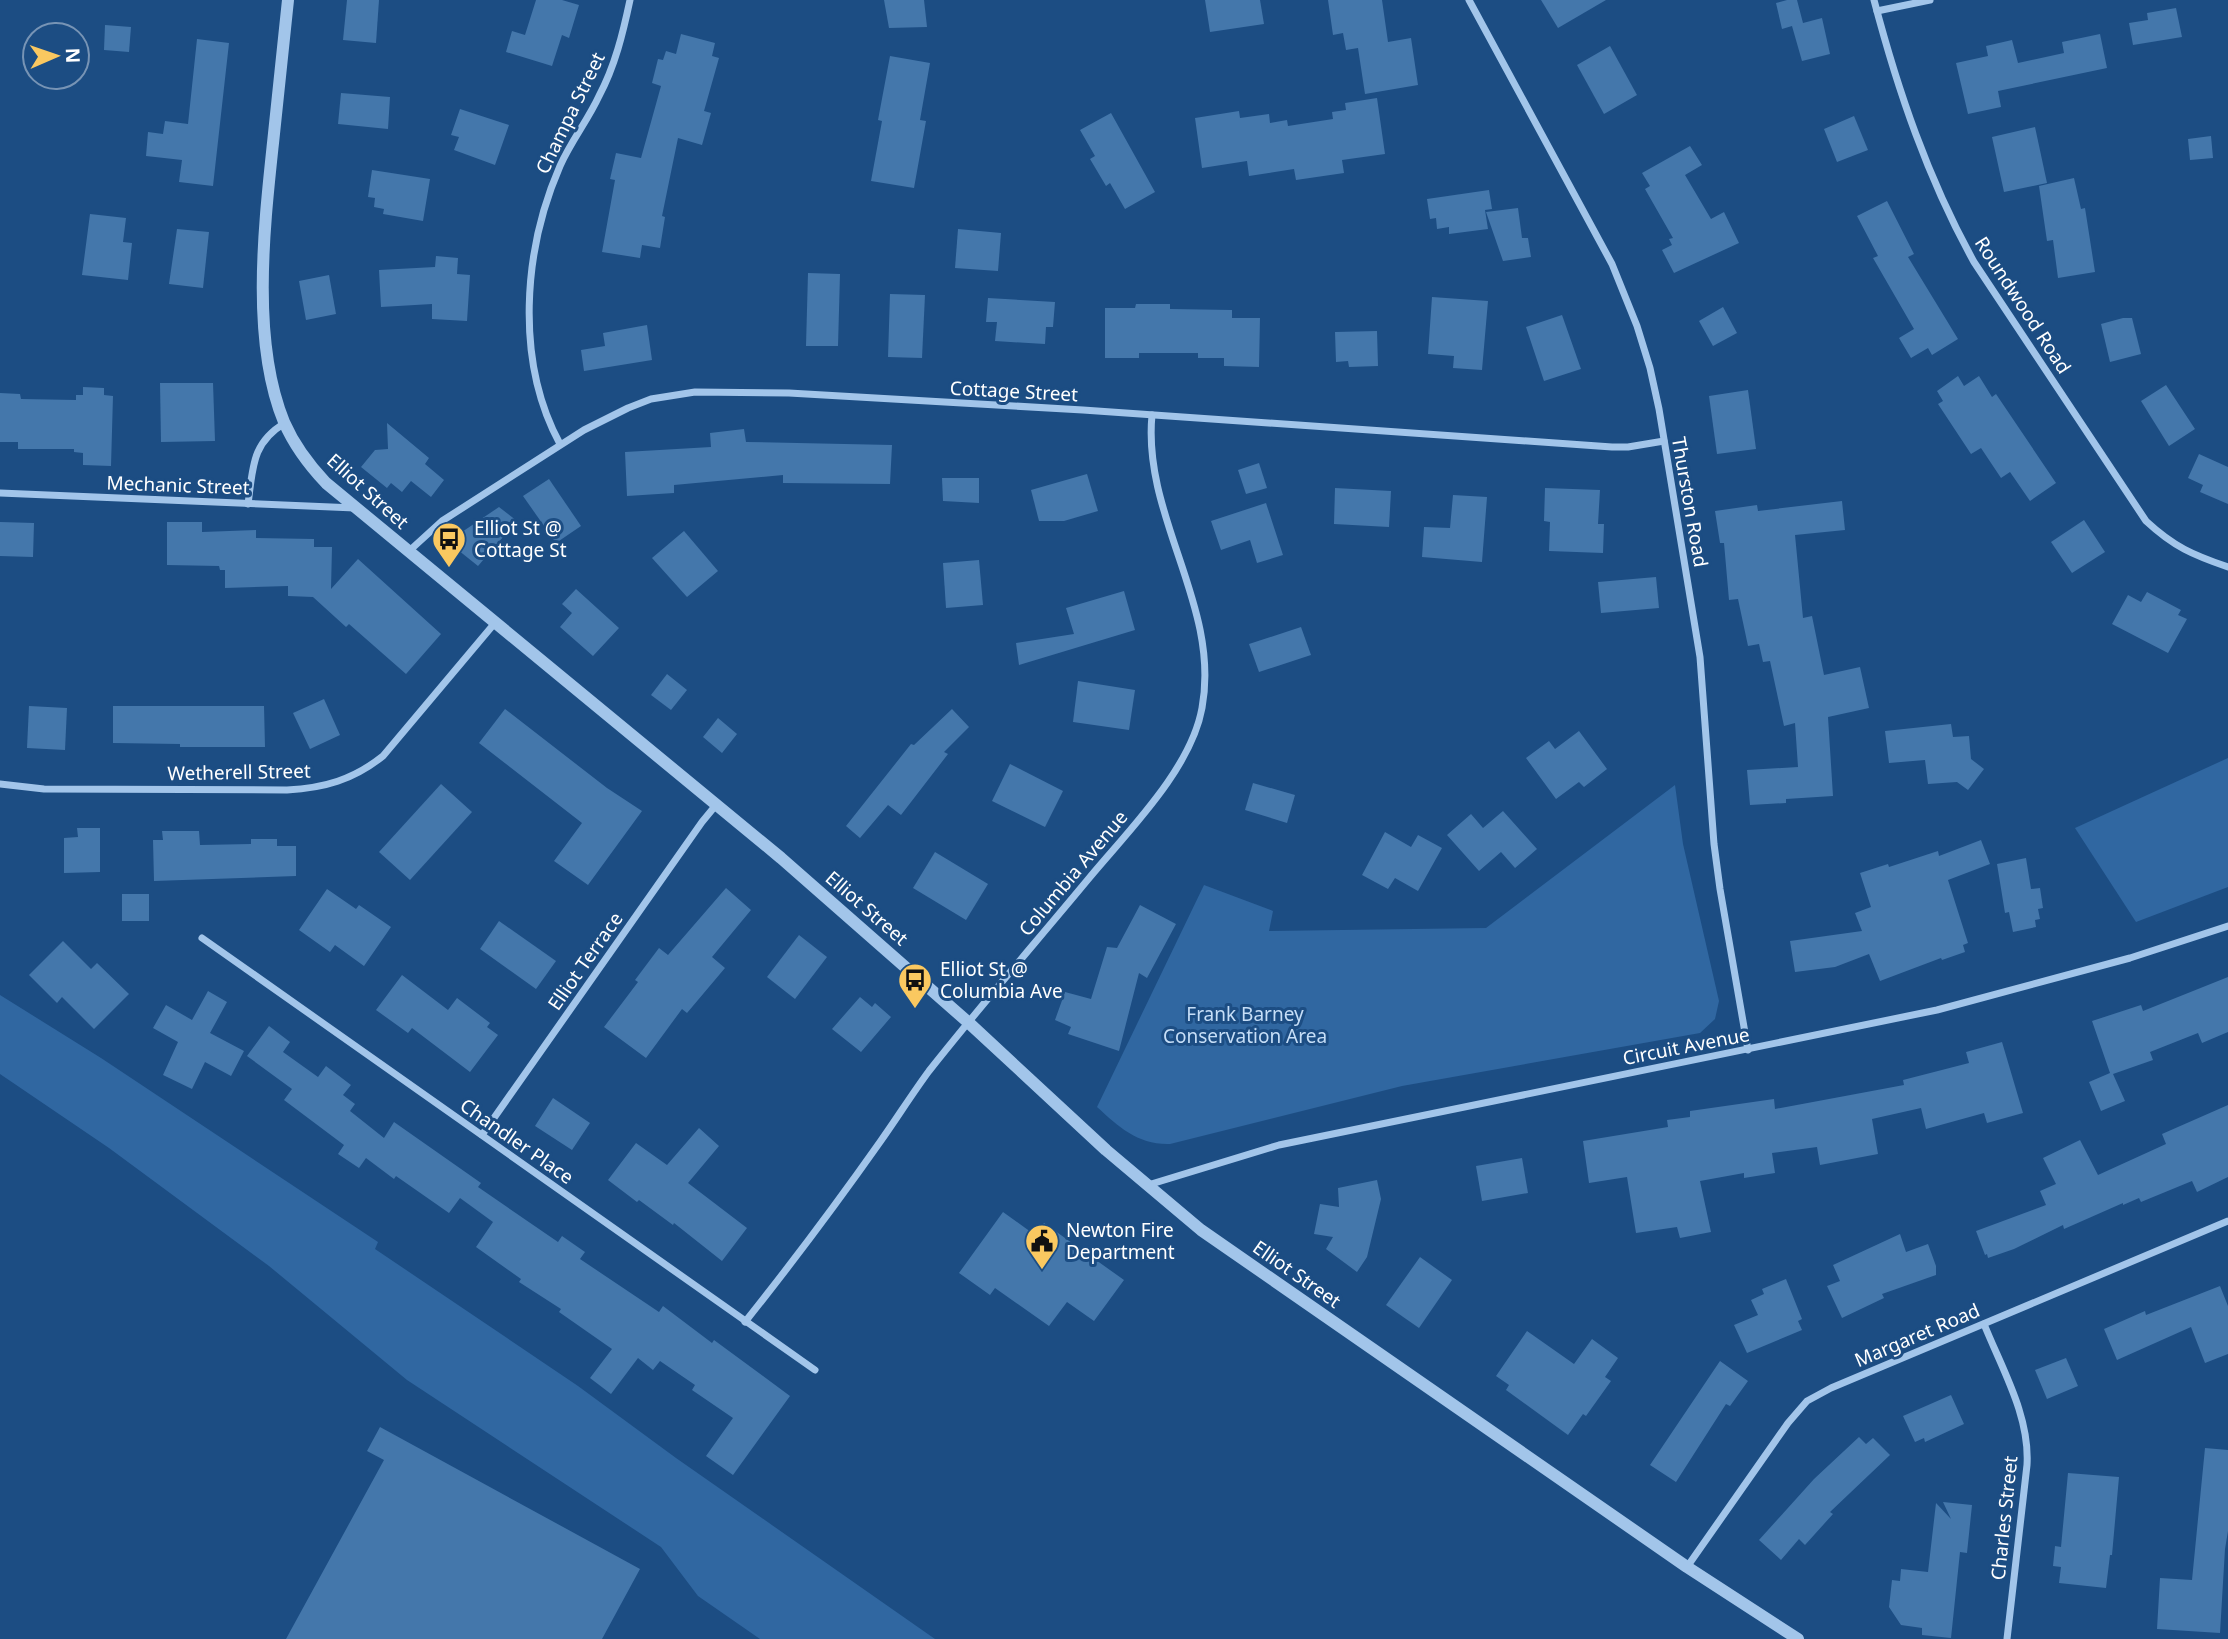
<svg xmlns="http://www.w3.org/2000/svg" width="2228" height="1639" viewBox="0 0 2228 1639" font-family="'Noto Sans',sans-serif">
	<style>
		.green { fill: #3067a1 }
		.building { fill: #4477ab }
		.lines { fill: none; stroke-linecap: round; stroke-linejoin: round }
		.minor { stroke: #a2c5ea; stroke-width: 7 }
		.tertiary { stroke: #a2c5ea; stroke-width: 12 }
		.labels { text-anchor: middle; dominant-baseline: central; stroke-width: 6; stroke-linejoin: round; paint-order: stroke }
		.street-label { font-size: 19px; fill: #fff; stroke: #1c4d83 }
		.poi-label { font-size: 19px; fill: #fff; stroke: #1c4d83; text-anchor: start }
		.park-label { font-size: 19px; fill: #c6def7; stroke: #1c4d83 }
	</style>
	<rect width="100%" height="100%" fill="#1c4d83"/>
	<g class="green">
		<path d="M2228,758V887L2136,922L2075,828Z"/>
		<path d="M1675,785L1683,844L1719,1001L1715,1019L1700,1033L1402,1086L1170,1144C1138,1145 1119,1127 1097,1107L1204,885L1273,911L1269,931L1486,928Z"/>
		<path d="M0,995L101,1058L378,1242L375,1249L578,1386L676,1458L935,1639H760L698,1596L661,1547L407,1380L269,1266L109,1148L0,1074Z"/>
	</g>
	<g class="building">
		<path d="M347,0H379L376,43L343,40Z"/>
		<path d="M536,0H562L579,5L569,38L562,35L552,66L506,52L512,31L525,35Z"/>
		<path d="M884,0H924L927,27L889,28Z"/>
		<path d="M1205,0H1260L1264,24L1210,32Z"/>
		<path d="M1328,0H1382L1388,42L1411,38L1418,85L1365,94L1358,48L1346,50L1343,33L1333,35Z"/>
		<path d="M1541,0H1606L1558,28Z"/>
		<path d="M1787,0H1797L1803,23L1822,18L1830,54L1802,61L1792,26L1782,29L1776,3Z"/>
		<path d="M2176,8L2182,37L2133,45L2129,23L2148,20L2147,13Z"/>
		<path d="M105,25L131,27L129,52L104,50Z"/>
		<path d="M681,34L715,43L712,56L719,58L704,111L711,113L702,145L678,138L662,216L665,217L660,248L642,245L640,258L602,252L615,180L610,179L616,153L641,158L661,86L652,83L658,59L663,60L666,51L676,54Z"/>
		<path d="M2100,34L2107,68L1998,91L2001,107L1968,114L1956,63L1988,56L1986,46L2012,40L2018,63L2064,53L2062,42Z"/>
		<path d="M197,39L229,43L213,186L179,182L182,160L146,156L148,132L163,134L165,121L188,124Z"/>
		<path d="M1610,46L1637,95L1604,114L1577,65Z"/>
		<path d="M890,56L930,63L920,120L926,121L914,188L871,181L882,121L878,120Z"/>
		<path d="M341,93L390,97L388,129L338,124Z"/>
		<path d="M1377,98L1385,154L1342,160L1344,173L1296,180L1294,169L1249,176L1247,161L1202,168L1195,118L1239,111L1240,118L1269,114L1270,123L1287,120L1288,126L1333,119L1332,112L1346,110L1345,103Z"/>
		<path d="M460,109L509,125L495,165L454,150L459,137L451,135Z"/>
		<path d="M1111,113L1155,192L1125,209L1110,183L1106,186L1090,159L1095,156L1080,130Z"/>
		<path d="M1854,116L1868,150L1837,162L1824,129Z"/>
		<path d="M2035,127L2047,183L2004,192L1992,137Z"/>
		<path d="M2211,136L2213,158L2190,160L2188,139Z"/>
		<path d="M1690,146L1702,165L1685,175L1711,219L1724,212L1739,243L1674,273L1662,250L1672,245L1669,239L1673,238L1645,189L1650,186L1642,173Z"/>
		<path d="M372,170L430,179L423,221L383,214L384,209L374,207L375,198L368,197Z"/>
		<path d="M2074,178L2081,209L2085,208L2095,272L2058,278L2053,240L2047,241L2039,186Z"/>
		<path d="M1489,190L1492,209L1485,210L1488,229L1449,234V227L1437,229L1436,218L1430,219L1427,199Z"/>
		<path d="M1887,201L1914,254L1908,257L1958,339L1932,355L1928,348L1911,358L1899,338L1914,329L1873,258L1878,256L1857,216Z"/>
		<path d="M1518,208L1522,238H1528L1531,257L1503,261L1486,212Z"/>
		<path d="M90,214L126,218L123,242L132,243L128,280L82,275Z"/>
		<path d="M177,229L209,232L203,288L169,284Z"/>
		<path d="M958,229L1001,233L998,271L955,268Z"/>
		<path d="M436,256L458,258L457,274L470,275L467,321L432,319V304L381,307L379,270L435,267Z"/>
		<path d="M808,273L840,274L838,346H806Z"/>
		<path d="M329,275L336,314L306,320L299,281Z"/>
		<path d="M890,294L925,295L922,358L888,357Z"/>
		<path d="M1432,297L1488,301L1482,370L1453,368L1454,356L1428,354Z"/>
		<path d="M988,298L1055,302L1053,327H1046L1045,344L995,341L997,322H986Z"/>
		<path d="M1136,304H1170V309L1232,310V318H1260L1259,367L1224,366V358H1198V353H1139V358H1105V308H1135Z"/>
		<path d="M1723,307L1737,333L1713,346L1699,321Z"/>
		<path d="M1562,315L1581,369L1544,381L1526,327Z"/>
		<path d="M2123,318H2132L2141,354L2110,362L2101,324Z"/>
		<path d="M647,325L652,360L584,371L581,350L605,346L603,333Z"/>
		<path d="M1377,331L1378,366L1349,367L1348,361L1336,362L1335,332Z"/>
		<path d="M1958,376L1964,386L1979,376L1992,397L1996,394L2056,483L2030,501L2010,472L2001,478L1981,448L1971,454L1938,404L1943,401L1937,391Z"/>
		<path d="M160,383H213L215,441L161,442Z"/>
		<path d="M2166,385L2195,429L2169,446L2141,401Z"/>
		<path d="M83,387L104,388V395L113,396L111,466L83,465V453L74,452V449H18V442H0V393L20,394L21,399L76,400V395H83Z"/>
		<path d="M1748,390L1756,449L1717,454L1709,396Z"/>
		<path d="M387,423L429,458L425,464L444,480L431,497L411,481L402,492L391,483L387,488L361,467L375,450L388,449Z"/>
		<path d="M744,429L746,442L892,445L890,484L783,483V475L674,485V493L627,496L625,452L711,447L710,433Z"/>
		<path d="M2199,454L2228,467V504L2200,492L2203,485L2188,478Z"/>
		<path d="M1259,463L1267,488L1246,494L1238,470Z"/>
		<path d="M1087,474L1098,511L1064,521H1039L1031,490Z"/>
		<path d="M942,478H979V503L943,501Z"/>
		<path d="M549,479L581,526L556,543L523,496Z"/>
		<path d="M1335,488L1391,491L1389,527L1334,524Z"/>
		<path d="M1545,488L1600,490L1598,524H1604L1603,553L1549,551L1550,522L1544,521Z"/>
		<path d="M1453,495L1487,497L1482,562L1422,557L1424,527L1450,528Z"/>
		<path d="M1842,501L1845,530L1795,535L1803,618L1812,616L1824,675L1860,667L1869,708L1828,717L1833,796L1786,799V803L1750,805L1747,770L1798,767L1795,723L1784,726L1770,661L1763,662L1759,644L1748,646L1738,599L1729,600L1724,543H1720L1715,511L1757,505L1758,511Z"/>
		<path d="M1266,503L1283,555L1257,563L1250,540L1221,550L1211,521Z"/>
		<path d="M499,507L517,521L478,566L458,550L456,536Z"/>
		<path d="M2084,520L2105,552L2072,573L2051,542Z"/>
		<path d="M0,522L34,523L33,557L0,556Z"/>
		<path d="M167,522H202V532L256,530V538L314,539V547H332L331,589L358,559L441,634L406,674L349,624L346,627L313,597L288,596V586L225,588V570H220L219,566L167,565Z"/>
		<path d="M684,531L718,571L687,597L652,558Z"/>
		<path d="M979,560L983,605L946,608L943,563Z"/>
		<path d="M1656,577L1659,608L1601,613L1598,582Z"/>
		<path d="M576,589L619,628L593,656L560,627L572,613L562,604Z"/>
		<path d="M1124,591L1135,630L1019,665L1016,643L1074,634L1066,608Z"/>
		<path d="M2147,592L2181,610L2178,615L2187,619L2168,653L2112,624L2128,595L2141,602Z"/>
		<path d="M1301,627L1311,655L1259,672L1249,644Z"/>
		<path d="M667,674L687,690L671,710L651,695Z"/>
		<path d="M1078,681L1135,690L1129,730L1073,722Z"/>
		<path d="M324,699L340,735L310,749L293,713Z"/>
		<path d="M29,706L67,708L65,750L27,748Z"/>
		<path d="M113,706H264L265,747H180V744L113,743Z"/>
		<path d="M505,709L607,788L642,811L588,885L554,861L582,823L479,743Z"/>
		<path d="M952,709L969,727L944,752L948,754L901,815L888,805L860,838L846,826L911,744L914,745Z"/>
		<path d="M718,718L737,734L722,753L703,737Z"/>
		<path d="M1951,724L1953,737L1969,736L1971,759L1984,769L1968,790L1957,782L1928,784L1925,760L1889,763L1885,731Z"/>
		<path d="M1579,731L1607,769L1584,787L1579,782L1556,799L1526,758L1549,741L1555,749Z"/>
		<path d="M1010,764L1063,791L1045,827L992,801Z"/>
		<path d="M1253,783L1295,795L1287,823L1245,810Z"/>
		<path d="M441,784L472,812L410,880L379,852Z"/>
		<path d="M1503,811L1537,849L1515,868L1501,852L1479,871L1447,835L1471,814L1483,828Z"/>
		<path d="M77,828H100V872L64,873V838L78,837Z"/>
		<path d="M162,831H199L200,845L251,844V839H277V846H296V876L154,881L153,840H163Z"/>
		<path d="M1385,832L1411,847L1418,835L1442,848L1418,891L1395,878L1388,889L1362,875Z"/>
		<path d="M1981,840L1990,864L1948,880L1968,943L1963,945L1965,952L1942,960L1941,958L1880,981L1869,954L1835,967L1795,972L1790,941L1862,931L1855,913L1871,907L1860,873L1888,864L1889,867L1938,851L1939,856Z"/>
		<path d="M935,852L988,884L966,920L913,888Z"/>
		<path d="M2026,858L2031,889L2040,888L2043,908L2038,909L2040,919L2035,920L2036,927L2013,932L2009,912L2005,913L1997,864Z"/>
		<path d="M726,888L751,910L712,957L725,968L687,1013L682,1009L646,1058L604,1027L638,982L635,980L659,948L668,955Z"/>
		<path d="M327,889L356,909L359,905L391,927L364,966L335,945L330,952L299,930Z"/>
		<rect x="122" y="894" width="27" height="27"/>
		<path d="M1140,905L1176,924L1147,978L1139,973L1119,1051L1068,1034L1071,1027L1055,1020L1065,992L1091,999L1107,947L1117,948Z"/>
		<path d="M499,921L556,961L536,989L480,949Z"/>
		<path d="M799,935L827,957L795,999L767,977Z"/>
		<path d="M63,941L91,969L97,963L129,994L94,1029L62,997L57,1003L29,975Z"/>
		<path d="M402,975L448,1010L457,998L490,1023L487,1027L498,1035L470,1072L412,1028L408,1033L376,1010Z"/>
		<path d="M2228,977V1032L2202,1043L2198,1033L2150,1052L2153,1060L2113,1074L2125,1101L2101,1111L2089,1082L2110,1073L2092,1021L2141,1005L2143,1011Z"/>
		<path d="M208,991L227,1002L210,1033L244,1051L231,1076L205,1062L192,1089L163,1075L178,1042L153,1028L166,1005L192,1020Z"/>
		<path d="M860,997L872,1007L875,1003L891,1017L861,1052L832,1029Z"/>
		<path d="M269,1026L290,1042L283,1052L318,1077L326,1066L351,1085L343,1095L355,1104L350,1111L384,1138L394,1122L481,1183L478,1187L558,1242L562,1236L585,1252L580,1259L659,1312L663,1306L712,1343L714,1340L790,1396L733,1475L706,1456L733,1418L692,1390L695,1385L660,1361L653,1370L638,1358L611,1394L590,1378L612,1349L559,1312L561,1309L519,1282L521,1279L476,1247L493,1222L460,1198L449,1213L396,1176L394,1179L366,1158L359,1168L338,1154L344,1145L284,1100L292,1089L247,1056Z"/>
		<path d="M2002,1042L2023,1113L1987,1123L1984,1113L1926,1129L1921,1108L1872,1119L1878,1154L1820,1165L1817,1147L1772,1153L1775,1173L1744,1178V1173L1700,1181L1711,1232L1680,1238L1677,1227L1636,1233L1627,1177L1589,1183L1583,1141L1668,1127L1667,1120L1690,1117V1111L1774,1099L1775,1109L1904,1085L1903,1080L1969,1063L1966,1052Z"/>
		<path d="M553,1098L590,1123L572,1150L535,1126Z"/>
		<path d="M2228,1105V1177L2197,1192L2192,1181L2141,1202L2139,1198L2123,1205V1203L2064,1229L2063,1225L2014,1249L1988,1258L1987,1254L1985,1255L1976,1231L2046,1205L2040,1191L2056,1184L2043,1158L2080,1140L2098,1175L2166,1144L2162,1134Z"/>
		<path d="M699,1128L719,1146L688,1183L747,1228L722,1261L674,1223L673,1225L639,1200L637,1202L608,1180L636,1143L667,1165Z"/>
		<path d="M1522,1158L1528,1193L1482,1201L1476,1166Z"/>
		<path d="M1377,1180L1381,1199L1367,1257L1357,1272L1326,1249L1333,1237L1314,1234L1320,1204L1339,1207L1338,1188Z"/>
		<path d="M1003,1212L1035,1235L1044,1223L1124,1280L1094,1321L1067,1302L1049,1326L995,1288L990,1295L959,1273Z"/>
		<path d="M1900,1234L1906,1252L1928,1244L1936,1266V1275L1882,1294L1884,1298L1842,1318L1827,1286L1840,1281L1833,1265Z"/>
		<path d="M1420,1257L1452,1280L1419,1328L1386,1305Z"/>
		<path d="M1786,1279L1802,1319L1798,1321L1802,1330L1747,1353L1734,1325L1758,1315L1751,1300L1764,1294L1762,1289Z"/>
		<path d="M2220,1286L2228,1306V1354L2205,1363L2191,1327L2117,1360L2104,1329L2145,1311L2146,1315Z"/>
		<path d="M1527,1331L1574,1364L1592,1339L1618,1358L1605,1377L1611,1381L1586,1416L1583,1414L1568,1435L1506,1390L1509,1385L1496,1376Z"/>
		<path d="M2066,1358L2078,1386L2047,1399L2035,1370Z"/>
		<path d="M1720,1361L1748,1381L1730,1406L1726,1404L1676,1482L1650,1465Z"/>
		<path d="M1951,1395L1964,1424L1925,1442L1924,1438L1915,1442L1903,1416Z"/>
		<path d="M380,1427L640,1569L602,1639H286L384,1460L367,1451Z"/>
		<path d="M1859,1437L1866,1444L1873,1438L1890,1455L1830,1512L1833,1514L1805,1545L1799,1539L1781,1560L1759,1540L1814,1479Z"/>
		<path d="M2205,1448L2228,1450V1531L2225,1549L2220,1633L2157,1629L2160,1578L2192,1580Z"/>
		<path d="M2068,1473L2119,1477L2112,1555H2110L2106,1588L2059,1583L2061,1567L2053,1566L2055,1546L2061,1547Z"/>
		<path d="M1943,1502L1972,1505L1967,1553L1960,1552L1951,1638L1922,1635V1628L1901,1625L1889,1607L1892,1580L1900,1581L1901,1569L1928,1572L1936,1503L1951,1519Z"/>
	</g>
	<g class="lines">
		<g class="minor">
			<path d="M1469,0L1612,264L1637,326L1650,368L1659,409L1700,657L1714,844L1720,889L1748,1050"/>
			<path d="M1874,0C1898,91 1928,179 1974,262L2146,521C2174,547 2193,555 2228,567"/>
			<path d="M1877,11L1930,0"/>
			<path d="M560,444C515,361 523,251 560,166C571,141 588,120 599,96C615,66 623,33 630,0"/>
			<path d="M0,493L355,508"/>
			<path d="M248,504C253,469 251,443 285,423"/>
			<path d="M408,552L442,521L584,430L628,408L651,399L695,392L789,393L1083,410L1612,447H1628L1664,441"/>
			<path d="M0,784L44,789L287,790C324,788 353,780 383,756L494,624"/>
			<path d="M202,938L815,1370"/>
			<path d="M482,1135L702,822L716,805"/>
			<path d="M1148,1185L1279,1145L1937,1010L2130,958L2228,926"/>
			<path d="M745,1322C792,1263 837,1203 880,1142C897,1118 912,1094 929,1071C981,1005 1037,941 1090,877C1129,830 1191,769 1202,708C1221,606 1142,517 1152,415"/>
			<path d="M1984,1324C2002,1369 2030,1416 2027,1465L2007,1639"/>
			<path d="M1687,1567L1788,1423L1807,1401L1831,1388L2228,1221"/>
		</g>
		<path class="tertiary" d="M288,0C283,48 278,95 273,143C264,228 251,342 284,422C294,445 309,465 326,483L781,858L969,1023L1106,1150L1201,1230L1687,1567L1798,1639"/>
	</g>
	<defs>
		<g id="bus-pin" transform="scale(1.75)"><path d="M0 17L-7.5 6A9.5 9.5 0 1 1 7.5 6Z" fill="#fac860" stroke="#1c4d83"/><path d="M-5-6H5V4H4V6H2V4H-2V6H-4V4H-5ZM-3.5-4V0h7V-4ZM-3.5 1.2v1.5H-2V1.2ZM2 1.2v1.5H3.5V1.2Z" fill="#111"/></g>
		<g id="civic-pin" transform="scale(1.75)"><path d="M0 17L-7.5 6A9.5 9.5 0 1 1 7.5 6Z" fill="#fac860" stroke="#1c4d83"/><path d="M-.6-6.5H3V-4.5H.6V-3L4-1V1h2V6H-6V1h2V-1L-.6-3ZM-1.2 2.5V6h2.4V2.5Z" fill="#111"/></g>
	</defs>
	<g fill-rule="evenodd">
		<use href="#bus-pin" x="449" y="539"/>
		<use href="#bus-pin" x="915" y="980"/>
		<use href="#civic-pin" x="1042" y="1241"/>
	</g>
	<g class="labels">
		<g class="street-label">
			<text transform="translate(570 113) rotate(-64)">Champa Street</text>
			<text transform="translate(2023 305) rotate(57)">Roundwood Road</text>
			<text transform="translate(1014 391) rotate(3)">Cottage Street</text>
			<text transform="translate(178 485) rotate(2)">Mechanic Street</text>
			<text transform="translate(368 491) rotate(42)">Elliot Street</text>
			<text transform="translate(1690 502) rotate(80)">Thurston Road</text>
			<text transform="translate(239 772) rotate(-1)">Wetherell Street</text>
			<text transform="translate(1073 873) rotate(-50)">Columbia Avenue</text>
			<text transform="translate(867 908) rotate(41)">Elliot Street</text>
			<text transform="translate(585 961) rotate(-55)">Elliot Terrace</text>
			<text transform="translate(1686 1046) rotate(-11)">Circuit Avenue</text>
			<text transform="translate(517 1141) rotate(35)">Chandler Place</text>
			<text transform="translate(1297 1274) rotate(35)">Elliot Street</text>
			<text transform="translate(1917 1335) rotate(-23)">Margaret Road</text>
			<text transform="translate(2004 1518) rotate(-84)">Charles Street</text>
		</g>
		<g class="poi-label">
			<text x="474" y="528">Elliot St @<tspan x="474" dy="22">Cottage St</tspan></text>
			<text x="940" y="969">Elliot St @<tspan x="940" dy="22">Columbia Ave</tspan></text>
			<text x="1066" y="1230">Newton Fire<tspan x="1066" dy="22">Department</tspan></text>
		</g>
		<g class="park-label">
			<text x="1245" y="1014">Frank Barney<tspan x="1245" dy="22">Conservation Area</tspan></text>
		</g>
	</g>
	<g transform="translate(56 56) rotate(88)"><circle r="33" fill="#1c4d83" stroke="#7794b5" stroke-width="2"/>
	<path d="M0-5L12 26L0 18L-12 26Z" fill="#fac860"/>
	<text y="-10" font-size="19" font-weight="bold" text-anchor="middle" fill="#ffffff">N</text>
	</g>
</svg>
